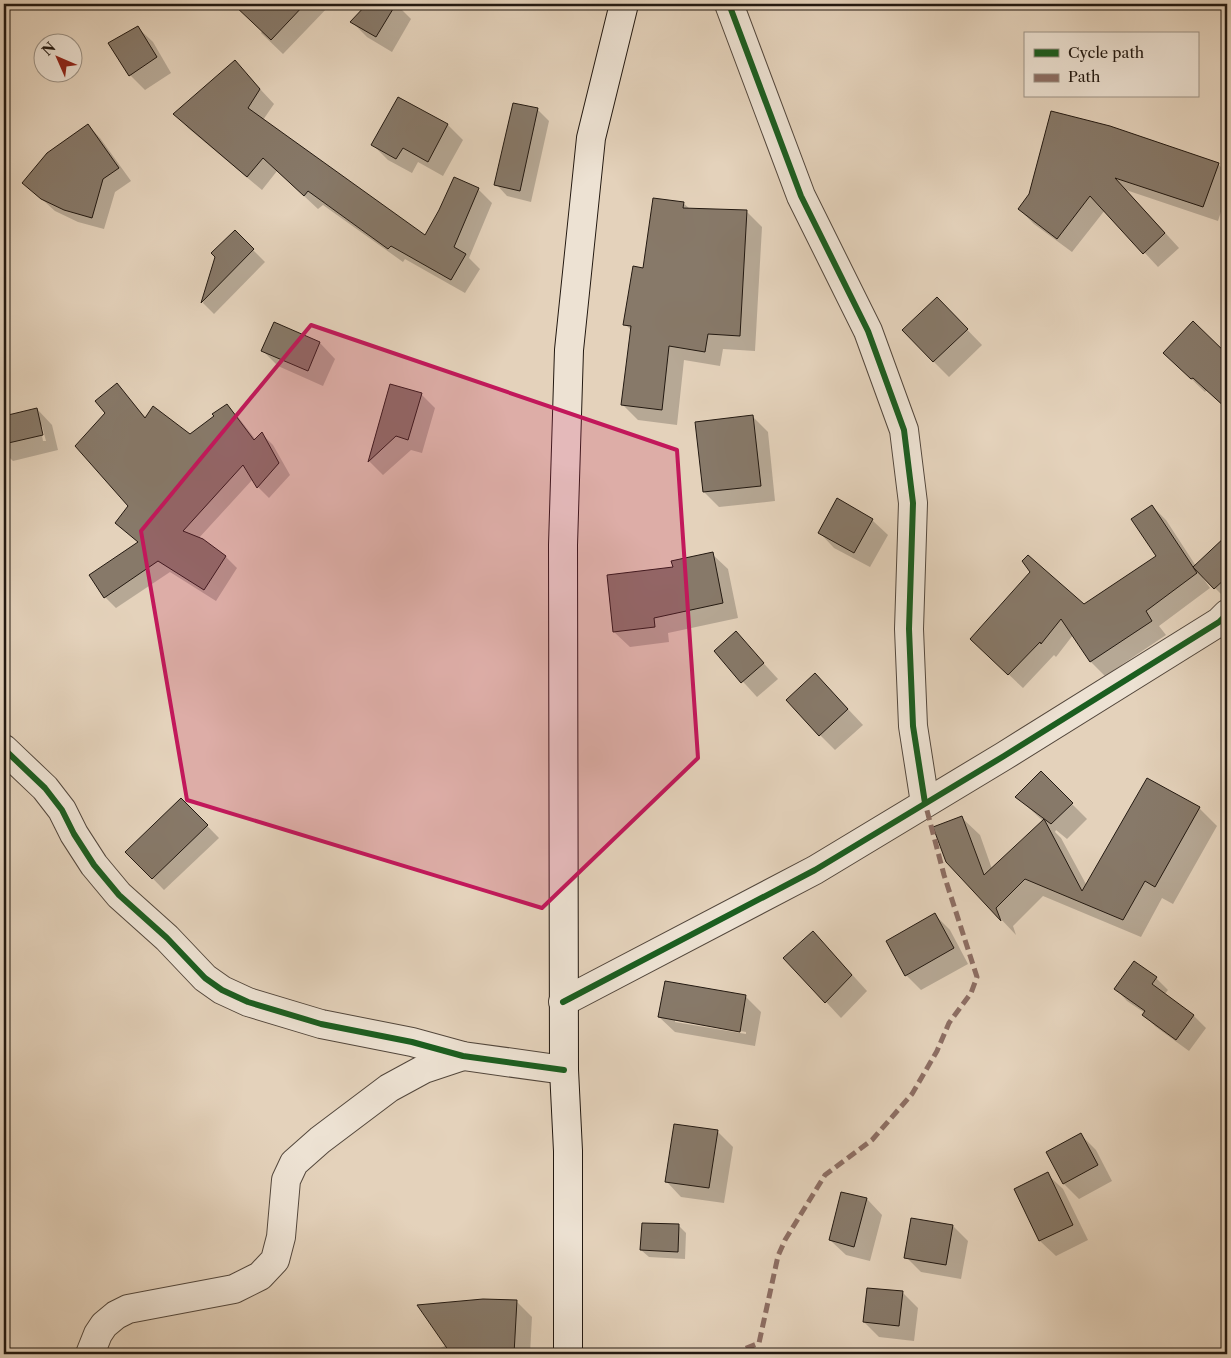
<svg xmlns="http://www.w3.org/2000/svg" width="1231" height="1358" viewBox="0 0 1231 1358" font-family="'Libre Caslon Text',serif">
	<style>
		.shadow { fill: #0003; fill-rule: evenodd }
		.building { fill: #877969; stroke: #231911 }
		.lines { fill: none; stroke-linecap: round; stroke-linejoin: round }
		.street-casing { stroke: #53473c; stroke-width: 30 }
		.secondary-casing { stroke: #231911; stroke-width: 30 }
		.street { stroke: #ede2d3; stroke-width: 28 }
		.secondary { stroke: #ede2d3; stroke-width: 28 }
		.quiet { stroke: #8d6e63; stroke-width: 5; stroke-dasharray: 10 5; stroke-linecap: butt }
		.cycleway-casing { stroke: #ede2d3; stroke-width: 9 }
		.cycleway { stroke: #1b5e20; stroke-width: 6 }
		.marked { fill: #c2185b; fill-opacity: 0.2; stroke: #c2185b; stroke-width: 4; stroke-linejoin: round }
	</style>
	<rect width="100%" height="100%" fill="#e4d2bb"/>
	<filter id="stains"><feTurbulence type="fractalNoise" baseFrequency=".004" numOctaves="4"/><feColorMatrix values="0 0 0 0 .2 0 0 0 0 .09 0 0 0 0 .02 0 0 0 .5 -.17"/></filter>
	<radialGradient id="worn" r=".72"><stop offset=".6" stop-color="#630" stop-opacity="0"/><stop offset="1" stop-color="#630" stop-opacity=".3"/></radialGradient>
	<g class="shadow">
		<path d="M250,4H331L283,54L261,33L263,30L243,11Z"/>
		<path d="M368,4H396L411,19L392,52L367,37L352,22Z"/>
		<path d="M137,27L153,42L171,73L145,90L130,75Z"/>
		<path d="M235,62L274,104L263,120L425,237L478,189L492,203L469,258L480,269L465,293L405,259L403,262L323,205L318,209L277,171L262,190L188,128L175,114Z"/>
		<path d="M398,98L448,125L463,140L443,176L418,162L412,173L388,160L373,145Z"/>
		<path d="M537,109L549,121L531,202L507,196L496,184Z"/>
		<path d="M1052,112L1218,164L1227,173V193L1218,221L1126,190L1179,248L1158,267L1105,210L1072,252L1034,224L1019,209L1030,194Z"/>
		<path d="M88,125L100,138L131,181L115,192L104,229L78,222L55,211L24,183Z"/>
		<path d="M683,203L690,209L746,211L762,227L755,351L723,349L720,366L684,360L677,425L638,420L623,405L632,331L625,324Z"/>
		<path d="M235,232L265,262L214,314L203,303L216,257Z"/>
		<path d="M952,314L982,345L949,377L933,361Z"/>
		<path d="M275,324L320,343L335,359L323,386L278,366L263,351Z"/>
		<path d="M1227,343V409L1207,390L1205,392L1178,366L1224,353Z"/>
		<path d="M117,385L146,418L190,435L227,406L238,417L256,440L262,434L273,445L290,475L269,498L258,487L253,479L198,539L226,557L237,568L216,601L170,572L116,608L105,597L139,543L116,523L130,506L107,413Z"/>
		<path d="M391,385L421,394L435,408L422,453L411,450L383,475L369,461Z"/>
		<path d="M37,409L52,425L58,450L13,461L4,452V417ZM40,426H42L46,441H43Z"/>
		<path d="M753,417L768,432L775,501L719,507L704,492Z"/>
		<path d="M1152,506L1166,520L1196,566L1227,537V600L1204,577L1203,578L1210,588L1159,626L1166,635L1105,676L1091,662L1073,635L1056,657L1054,655L1023,688L986,653L1084,605L1157,557Z"/>
		<path d="M872,520L888,535L870,567L834,548L819,532Z"/>
		<path d="M712,554L728,569L738,618L668,633L669,642L630,647L614,632L674,568Z"/>
		<path d="M736,633L778,679L757,697L715,651Z"/>
		<path d="M815,674L863,725L835,750L820,735Z"/>
		<path d="M1041,773L1087,819L1067,839L1056,830L1055,832L1061,838L1087,886L1199,808L1217,826L1173,904L1162,898L1141,937L1043,896L1013,926L1016,935L947,862L962,818L980,835L992,869L1043,821L1017,797Z"/>
		<path d="M181,799L219,838L164,890L127,852Z"/>
		<path d="M935,915L950,930L968,964L921,990L906,975Z"/>
		<path d="M828,948L867,991L841,1018L785,958Z"/>
		<path d="M1156,978L1168,990L1164,995L1194,1016L1206,1028L1189,1051L1156,1027L1144,1015L1145,1013L1127,1001L1116,989Z"/>
		<path d="M746,997L761,1012L755,1046L675,1032L659,1017ZM675,1019L746,1032V1034L675,1022Z"/>
		<path d="M718,1132L733,1147L724,1203L681,1197L666,1181Z"/>
		<path d="M1081,1135L1096,1150L1112,1181L1079,1199L1064,1184Z"/>
		<path d="M1047,1174L1063,1189L1088,1240L1056,1256L1040,1241L1015,1190Z"/>
		<path d="M867,1199L882,1215L870,1261L846,1255L830,1240Z"/>
		<path d="M678,1225L686,1233L685,1259L649,1257L641,1250Z"/>
		<path d="M953,1226L968,1241L961,1279L921,1272L906,1257Z"/>
		<path d="M903,1293L918,1308L914,1341L879,1337L864,1322Z"/>
		<path d="M516,1301L532,1317L530,1354H426L447,1345Z"/>
	</g>
	<g class="building">
		<path d="M233,4H305L271,40Z"/>
		<path d="M367,4H396L376,37L350,22Z"/>
		<path d="M138,26L157,57L129,76L108,43Z"/>
		<path d="M235,60L260,89L248,108L425,235L439,210L454,177L479,188L454,247L466,254L451,280L391,246L388,249L308,191L304,196L263,158L247,177L173,114Z"/>
		<path d="M398,97L448,124L428,162L403,148L396,159L371,145Z"/>
		<path d="M513,103L538,108L520,191L494,185Z"/>
		<path d="M1051,111L1110,126L1219,163L1203,207L1115,178L1165,233L1143,254L1090,196L1057,239L1018,209L1029,194Z"/>
		<path d="M88,124L119,168L103,179L92,218L64,210L41,199L22,183L47,153Z"/>
		<path d="M653,198L684,202L683,208L747,210L740,336L708,334L705,352L669,346L662,410L621,405L631,326L623,325L633,266L643,268Z"/>
		<path d="M235,230L254,249L201,303L215,257L211,253Z"/>
		<path d="M937,297L968,329L933,362L902,330Z"/>
		<path d="M1193,321L1227,354V409L1193,378L1191,379L1163,353Z"/>
		<path d="M274,322L320,342L308,371L261,351Z"/>
		<path d="M117,383L145,418L153,406L190,434L214,416L212,414L227,404L254,440L262,432L279,463L257,488L243,465L183,531L203,539L226,556L204,590L158,561L104,598L89,575L138,542L115,523L128,506L75,446L105,413L95,401Z"/>
		<path d="M390,384L422,393L408,440L396,436L368,462Z"/>
		<path d="M37,408L43,435L4,444V416Z"/>
		<path d="M753,415L761,486L703,492L695,422Z"/>
		<path d="M837,498L873,519L854,553L818,533Z"/>
		<path d="M1152,505L1197,573L1146,611L1152,621L1090,662L1061,619L1041,644L1040,642L1008,675L970,639L1030,572L1022,561L1028,555L1084,604L1156,556L1131,519Z"/>
		<path d="M1227,535V577L1214,589L1193,567Z"/>
		<path d="M713,552L723,603L654,618L655,627L613,632L607,575L673,567L671,561Z"/>
		<path d="M736,631L764,663L741,683L714,651Z"/>
		<path d="M815,673L848,709L819,736L786,700Z"/>
		<path d="M1041,771L1073,803L1051,824L1015,797Z"/>
		<path d="M1147,778L1200,807L1155,887L1145,881L1123,920L1025,879L996,908L1001,921L946,862L933,827L962,816L984,875L1044,819L1082,891Z"/>
		<path d="M181,798L208,825L152,879L125,852Z"/>
		<path d="M935,913L954,948L905,976L886,941Z"/>
		<path d="M813,931L852,975L825,1003L783,958Z"/>
		<path d="M1134,961L1157,977L1152,984L1194,1015L1176,1040L1142,1015L1145,1011L1114,989Z"/>
		<path d="M665,981L746,995L740,1032L658,1017Z"/>
		<path d="M674,1124L718,1130L709,1188L665,1182Z"/>
		<path d="M1081,1133L1098,1165L1063,1184L1046,1152Z"/>
		<path d="M1048,1172L1073,1225L1039,1241L1014,1189Z"/>
		<path d="M841,1192L867,1198L854,1247L829,1240Z"/>
		<path d="M911,1218L953,1225L946,1265L904,1258Z"/>
		<path d="M642,1223L679,1224L678,1252L640,1250Z"/>
		<path d="M867,1288L903,1291L899,1326L863,1322Z"/>
		<path d="M483,1299L517,1300L514,1354H451L417,1305Z"/>
	</g>
	<g class="lines">
		<g class="street-casing">
			<g id="street">
				<path d="M729,4L801,196L868,331L904,430L913,503L909,629L913,726L925,803"/>
				<path d="M4,749L45,788L62,810L74,834L94,865L119,895L167,938L205,978L222,990L248,1002L321,1024L412,1042L463,1056L564,1070"/>
				<path d="M563,1002L815,870L1004,756L1219,622L1227,614"/>
				<path d="M90,1354L98,1334L104,1325L116,1315L128,1309L149,1305L234,1289L260,1276L275,1260L281,1237L286,1180L294,1163L320,1140L389,1088L424,1069L463,1056"/>
			</g>
		</g>
		<g class="secondary-casing">
			<path id="secondary" d="M568,1354V1151L564,1070L563,545L569,350L591,138L624,4"/>
		</g>
		<use href="#street" class="street"/>
		<use href="#secondary" class="secondary"/>
		<path class="quiet" d="M732,1354L759,1343L778,1256L785,1240L825,1175L872,1140L912,1094L937,1051L949,1023L971,993L977,977L944,875L925,803"/>
		<g class="cycleway-casing">
			<g id="cycleway">
				<path d="M729,4L801,196L868,331L904,430L913,503L909,629L913,726L925,803"/>
				<path d="M4,749L45,788L62,810L74,834L94,865L119,895L167,938L205,978L222,990L248,1002L321,1024L412,1042L463,1056L564,1070"/>
				<path d="M563,1002L815,870L1004,756L1219,622L1227,614"/>
			</g>
		</g>
		<use href="#cycleway" class="cycleway"/>
	</g>
	<path class="marked" d="M311,325L677,450L698,758L542,908L187,800L141,531Z"/>
	<rect width="1231" height="1358" fill="none" stroke="#e4d2bb" stroke-width="20"/>
	<rect x="5" y="5" width="1221" height="1348" fill="none" stroke="#231911" stroke-width="2.5"/>
	<rect x="10" y="10" width="1211" height="1338" fill="none" stroke="#231911"/>
	<rect x="1024" y="32" width="175" height="65" fill="#ede2d3" stroke="#9c9285"/>
	<rect x="1034" y="49" width="25" height="8" fill="#1b5e20" stroke="#9c9285"/>
	<text x="1068" y="58" font-size="15" fill="#231911">Cycle path</text>
	<rect x="1034" y="74" width="25" height="8" fill="#8d6e63" stroke="#9c9285"/>
	<text x="1068" y="82" font-size="15" fill="#231911">Path</text>
	<g transform="translate(58 58) rotate(315)"><circle r="24" fill="#ede2d3" stroke="#9c9285"/>
	<path d="M0-4L9 19L0 12L-9 19Z" fill="#8f2418"/>
	<text y="-8" font-size="14" font-weight="bold" text-anchor="middle" fill="#231911">N</text>
	</g>
	<rect width="100%" height="100%" filter="url(#stains)"/>
	<rect width="100%" height="100%" fill="url(#worn)"/>
</svg>
